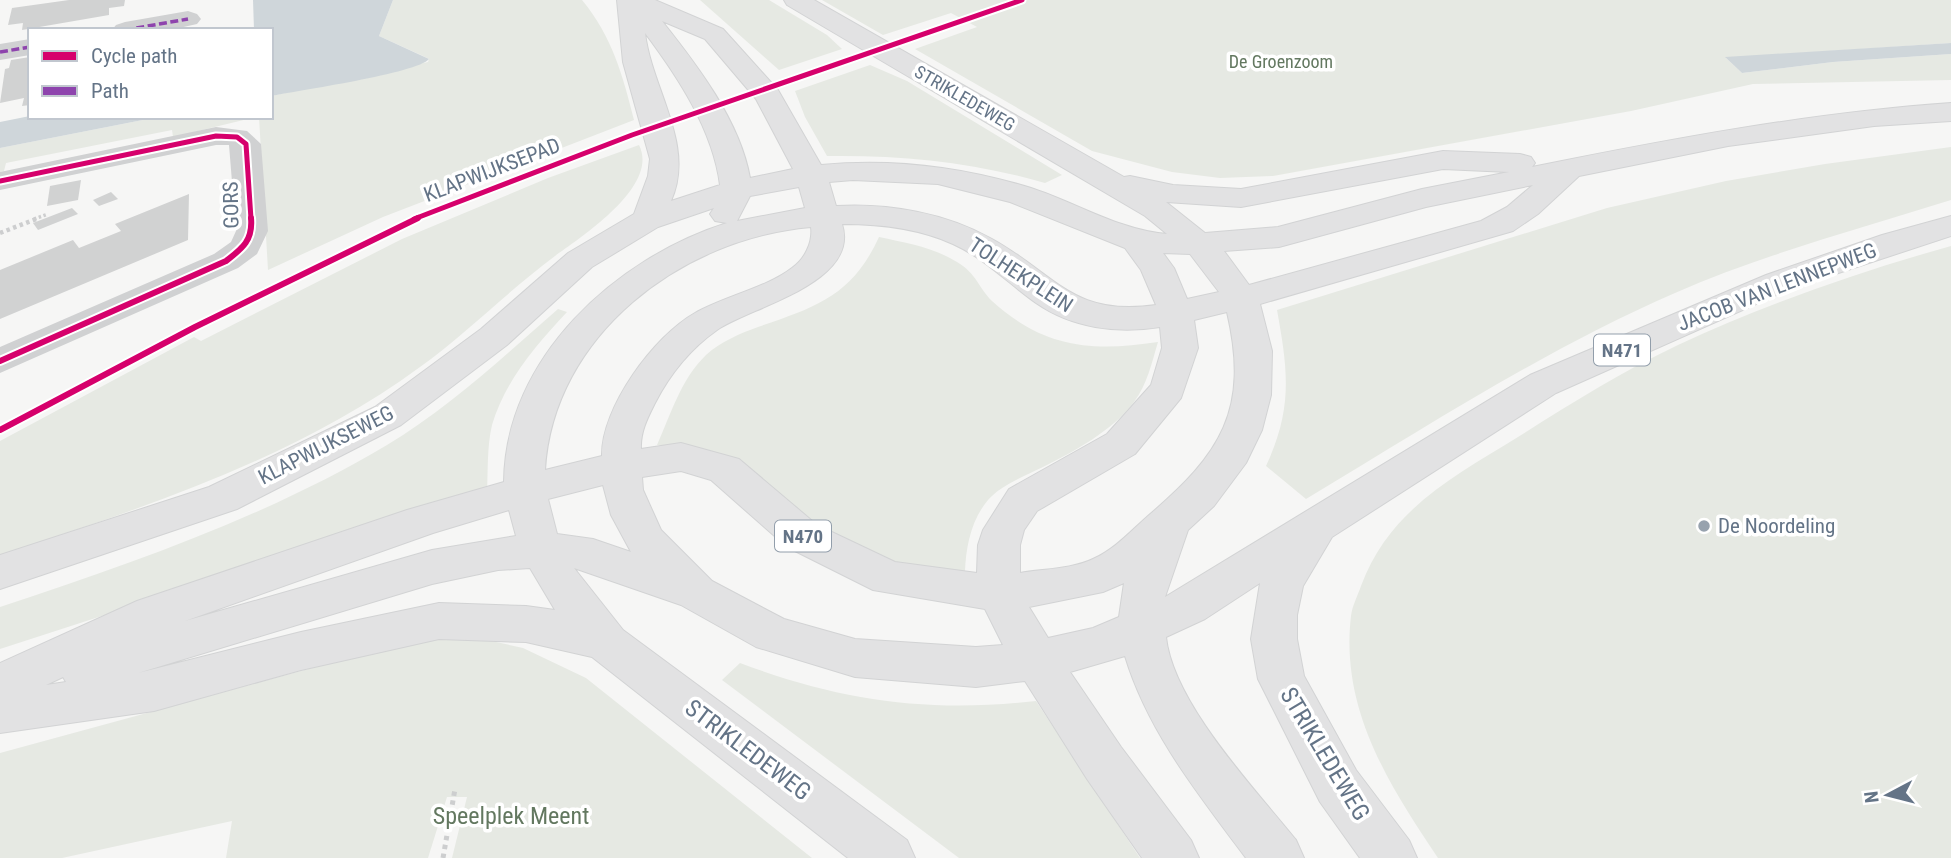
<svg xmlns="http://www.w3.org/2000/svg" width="1951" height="858" viewBox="0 0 1951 858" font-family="'Roboto Condensed',sans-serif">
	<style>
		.green { fill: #e6e9e3 }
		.water { fill: #cfd6da }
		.building { fill: #d1d2d2 }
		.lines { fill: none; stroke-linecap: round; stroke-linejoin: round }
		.major-casing { stroke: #d2d3d4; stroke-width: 2 }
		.path-far2 { stroke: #cdcecf; stroke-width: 3.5; stroke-dasharray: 2.5 2.5; stroke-linecap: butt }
		.path-far1 { stroke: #cdcecf; stroke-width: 4.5; stroke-dasharray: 3.5 3.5; stroke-linecap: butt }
		.path { stroke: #cdcecf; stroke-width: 5; stroke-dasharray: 4.5 4.5; stroke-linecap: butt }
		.minor { fill: #d0d1d2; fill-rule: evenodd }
		.major { fill: #e2e2e3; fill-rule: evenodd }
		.quiet { stroke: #8e44ad; stroke-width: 3.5; stroke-dasharray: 8 3.5; stroke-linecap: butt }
		.cycleway-far1-casing { stroke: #fff; stroke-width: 9 }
		.cycleway-casing { stroke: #fff; stroke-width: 10 }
		.cycleway-far1 { stroke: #d6006c; stroke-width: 5 }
		.cycleway { stroke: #d6006c; stroke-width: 6 }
		.poi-dot { fill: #97a2ae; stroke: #fff; stroke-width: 2.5 }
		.labels { text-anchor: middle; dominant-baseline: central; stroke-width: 7; stroke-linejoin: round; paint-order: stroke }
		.far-park-label { font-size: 18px; fill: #637860; stroke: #fff }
		.far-street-label { font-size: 18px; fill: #647487; stroke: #fff }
		.shield { fill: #fff; stroke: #929eab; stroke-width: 2 }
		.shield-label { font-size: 19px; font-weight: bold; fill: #647487 }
		.street-label { font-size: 21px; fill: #647487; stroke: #fff }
		.poi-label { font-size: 21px; fill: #647487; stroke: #fff; text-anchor: start }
		.near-street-label { font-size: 24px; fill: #647487; stroke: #fff }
		.near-park-label { font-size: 24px; fill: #637860; stroke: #fff }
	</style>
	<rect width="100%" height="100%" fill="#f6f6f5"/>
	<g class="green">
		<path d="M393,0H582C612,36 623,76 634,120L383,217L268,270L259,117H271V96L428,62L429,59L423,56L379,36Z"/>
		<path d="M700,0H769L827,35L842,49L779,70Z"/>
		<path d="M822,0H1951V43L1726,58L1742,73L1833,62L1951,54V80L1753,84L1631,111L1273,176L1220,178L1172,172L1092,151L915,49L977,27L951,13L883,35Z"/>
		<path d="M870,65L907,81L1062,175L1045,183C973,162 902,155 827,156L805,117L795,91Z"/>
		<path d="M158,117H256L173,137L172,130L6,163L4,171L0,172V148Z"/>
		<path d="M639,145C660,186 581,237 555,256C508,291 467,333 420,367C295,459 145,507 0,555V441L194,337L201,341L402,239L548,178Z"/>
		<path d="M1951,147V200C1859,229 1764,254 1675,293C1546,349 1426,427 1306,499L1266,466C1293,408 1288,371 1277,310L1607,208L1726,181L1825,164Z"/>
		<path d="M879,237C906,243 933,247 957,262C977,274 978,287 992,301C1044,348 1092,352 1158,342C1152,362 1147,385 1134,402C1112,431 1075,451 1043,467C1025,476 1001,485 988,500C971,520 966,547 965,571L897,564L855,549L691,446L657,445C671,414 681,379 706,355C720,342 741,333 758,327C816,307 852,296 879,237Z"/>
		<path d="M1951,246V858H1438C1389,785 1340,709 1351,616C1352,606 1358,595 1361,586C1389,510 1453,477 1518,437C1570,404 1623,371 1678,345C1766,304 1858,272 1951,246Z"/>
		<path d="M558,309L567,312C536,345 505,381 492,425C487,446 488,470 487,491L0,649V607C133,563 266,517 387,445C450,407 503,357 558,309Z"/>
		<path d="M478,638L523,648L586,678L812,858H452L467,797H447L428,858H226L232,821L62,858H0V753L418,639Z"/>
		<path d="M740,663C841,701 929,713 1036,701L1140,858H959L722,680Z"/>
	</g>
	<g class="water">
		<path d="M253,0H393L379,36L429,59C418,73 296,91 271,96V30H254Z"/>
		<path d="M1951,43V54L1833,62L1742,73L1725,57Z"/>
		<path d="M30,116V117H158L0,148V122Z"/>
	</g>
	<g class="building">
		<path d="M69,0H125L124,6L109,8V15L22,30L23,23L8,25L12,8Z"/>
		<path d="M30,57V105L22,106L24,98L0,103L5,69L9,68L11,60Z"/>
		<path d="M81,180L78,200L47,206L50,186Z"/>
		<path d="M111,192L118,199L99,206L93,200Z"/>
		<path d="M189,194L188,240L0,319V270L73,240L79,248L121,231L115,224Z"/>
		<path d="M72,208L78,214L38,230L33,223Z"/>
	</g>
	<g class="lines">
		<g class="major-casing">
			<path id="major" d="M617,0H655L723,29L778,90L821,165C892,158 963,167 1031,188C1077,203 1119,230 1167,234L1145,216L787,5L784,0H814L1124,177L1130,176L1173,185L1241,189L1443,151L1520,154L1531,157L1535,163L1532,167C1671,139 1809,113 1951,103V121L1874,126L1728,146L1579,176L1538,214L1513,231L1260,304L1272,351L1271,395L1262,430L1246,463L1214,506L1188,530L1165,597L1530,375L1766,275L1882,235L1951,216V236L1790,289L1556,393L1332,537L1303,586L1297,615V639L1304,676L1356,770L1409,840L1417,858H1360L1320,802L1258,679L1251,639L1260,583L1205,619L1166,637C1173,703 1255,789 1296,840L1304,858H1246C1199,795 1148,732 1125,656L1070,672L1121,747L1191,840L1199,858H1142L1087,779L1025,681L976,687L855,677L756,647L681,605L574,568L623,630L907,840L915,858H848L592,657L526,642L439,639L301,670L154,711L0,733V663L137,601L407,510L504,482C505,358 616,258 727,223L715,221L710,214L714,208L658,227L592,267L507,345L401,425L237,509L0,589V555L209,487L375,407L481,329L568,253L634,214L648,176L650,159L623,62ZM662,21L705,39L756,99L793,169L750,178C740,121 697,65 662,21ZM645,33C678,77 713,130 720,185L671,201C696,145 652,90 645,33ZM1443,169L1509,172L1422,189L1278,227L1205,233L1166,202L1241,207ZM853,180L938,184L1010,202L1125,248L1141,270L1156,305C1072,317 1057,275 992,239C946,213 889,203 836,206L829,182ZM1533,185L1507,207L1481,221L1249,285L1224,251L1279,247L1426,207ZM799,187L805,208L737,221L750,196ZM842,224C880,224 918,228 953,244C984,258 1008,283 1036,303C1072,328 1117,334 1160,327L1162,348L1151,385L1107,434L1009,489L983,530L978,545L977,573L895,562L817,525L739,459L681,443L641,449C640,432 648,417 655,403C670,374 690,349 717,330C750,307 861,283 842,224ZM811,227C813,242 805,259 792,268C768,287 723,297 695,313C654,336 601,408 602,456L545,470C553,335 682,238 811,227ZM1163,253L1190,254L1219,292L1187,299L1174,268ZM1227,312C1250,410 1221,454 1148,516C1131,531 1114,550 1093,559C1073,569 1042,569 1020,573V545L1024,530L1037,511L1135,454L1181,398L1198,348L1194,320ZM681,471L711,480L787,547L873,590L985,609L1003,645L976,647L855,639L784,619L712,581L661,530L643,490L642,477ZM603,485L611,515L631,552L593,539L557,534L548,499ZM509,510L516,536L432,550L185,621L433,533ZM530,568L555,610L526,606L439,603L301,632L138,673L432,584L498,570ZM1124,583L1119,617L1093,628L1048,638L1029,607L1103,592ZM63,677L66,682L46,685Z"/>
		</g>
		<path class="path-far2" d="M34,219L48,214"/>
		<path class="path-far1" d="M0,233L39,218"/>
		<path class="path" d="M443,858L455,789"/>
		<g class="minor">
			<path d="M188,11L197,14L201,19L197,24L170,30H112L116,25L125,22Z"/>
			<path d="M30,39V55L0,60V44Z"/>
			<path d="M216,127L247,131L261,144L268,231L257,254L238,268L0,373V347L214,254L231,242L236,231L229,145H216L0,190V172Z"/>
		</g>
		<use href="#major" class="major"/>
		<g class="quiet">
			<path d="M125,30L188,19"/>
			<path d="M0,52L30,47"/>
		</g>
		<g class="cycleway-far1-casing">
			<g id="cycleway-far1">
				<path d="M0,181L216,136L237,137L246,144L251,219"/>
				<path d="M414,219L632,135L1022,0"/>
			</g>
		</g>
		<g class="cycleway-casing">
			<g id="cycleway">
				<path d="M0,361L226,261C243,248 253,240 251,218"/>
				<path d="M0,430L195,327L418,218"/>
			</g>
		</g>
		<use href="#cycleway-far1" class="cycleway-far1"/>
		<use href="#cycleway" class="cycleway"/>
	</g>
	<circle class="poi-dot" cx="1704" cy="526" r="7"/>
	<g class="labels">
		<g class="far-park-label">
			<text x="1281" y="61">De Groenzoom</text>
		</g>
		<g class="far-street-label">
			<text transform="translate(965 98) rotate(30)">STRIKLEDEWEG</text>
		</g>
		<g class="shield">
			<rect x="1594" y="334.5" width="56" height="31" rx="5"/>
			<rect x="775" y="520.5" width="56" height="31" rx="5"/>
		</g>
		<g class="shield-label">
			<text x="1622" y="350">N471</text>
			<text x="803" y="536">N470</text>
		</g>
		<g class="street-label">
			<text transform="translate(492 170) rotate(-21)">KLAPWIJKSEPAD</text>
			<text transform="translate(231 205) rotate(-91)">GORS</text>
			<text transform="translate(1021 275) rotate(33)">TOLHEKPLEIN</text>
			<text transform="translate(1777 287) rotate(-21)">JACOB VAN LENNEPWEG</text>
			<text transform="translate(326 445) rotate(-27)">KLAPWIJKSEWEG</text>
		</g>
		<g class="poi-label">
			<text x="1718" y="526">De Noordeling</text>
		</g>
		<g class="near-street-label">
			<text transform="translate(748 750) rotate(37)">STRIKLEDEWEG</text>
			<text transform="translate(1325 754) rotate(59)">STRIKLEDEWEG</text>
		</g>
		<g class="near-park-label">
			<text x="511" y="816">Speelplek Meent</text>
		</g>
	</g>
	<rect x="28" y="28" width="245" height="91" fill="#ffffff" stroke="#c1c7cf" stroke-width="2"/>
	<rect x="42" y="51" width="35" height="10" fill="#d6006c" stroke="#c1c7cf" stroke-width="2"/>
	<text x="91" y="63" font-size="21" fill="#647487">Cycle path</text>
	<rect x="42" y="86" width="35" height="10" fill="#8e44ad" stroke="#c1c7cf" stroke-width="2"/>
	<text x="91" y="98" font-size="21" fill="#647487">Path</text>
	<g transform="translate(1888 795) rotate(263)" stroke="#ffffff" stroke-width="5" paint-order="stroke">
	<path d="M0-5L12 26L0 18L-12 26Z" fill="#647487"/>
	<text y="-10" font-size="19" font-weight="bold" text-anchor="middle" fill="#647487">N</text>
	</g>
</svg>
